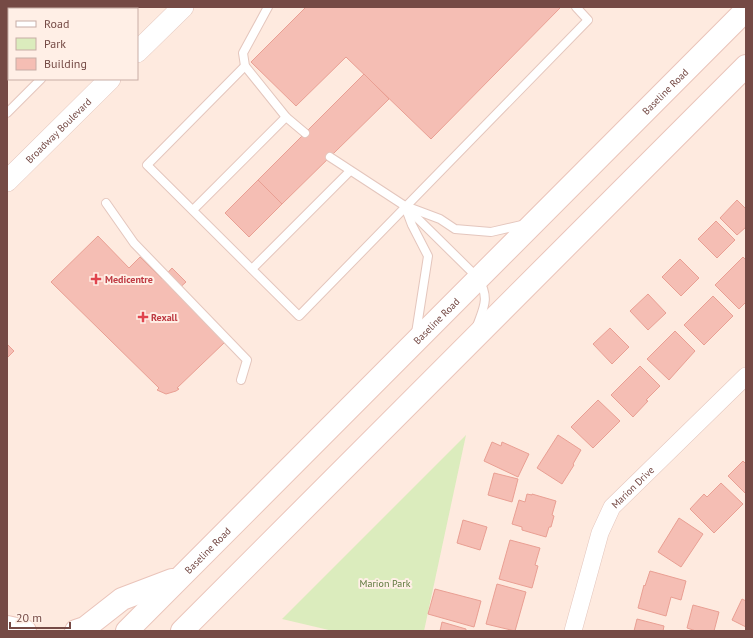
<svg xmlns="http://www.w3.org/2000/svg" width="753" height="638" viewBox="0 0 753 638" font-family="'PT Sans',sans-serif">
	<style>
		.green { fill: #dbecbd }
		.building { fill: #f5beb4; stroke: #e99f93 }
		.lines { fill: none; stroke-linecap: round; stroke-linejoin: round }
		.service-casing { stroke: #e4c6bd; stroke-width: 10 }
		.minor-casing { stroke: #e4c6bd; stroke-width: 18 }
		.tertiary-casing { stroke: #e4c6bd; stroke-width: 22 }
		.secondary-casing { stroke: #eac4ba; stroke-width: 24 }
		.service { stroke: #fff; stroke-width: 8 }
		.minor { stroke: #fff; stroke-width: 17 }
		.tertiary { stroke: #fff; stroke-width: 21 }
		.secondary { stroke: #fff; stroke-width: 22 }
		.health-dot { fill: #e0444e; stroke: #ffefe6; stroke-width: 1.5 }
		.labels { text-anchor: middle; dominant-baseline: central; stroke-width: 4; stroke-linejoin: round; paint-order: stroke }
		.street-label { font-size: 10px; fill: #754a45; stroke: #ffefe6 }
		.health-label { font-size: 10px; font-weight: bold; fill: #be3a42; stroke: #ffefe6; text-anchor: start }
		.park-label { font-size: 10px; fill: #5b763a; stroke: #ffefe6 }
	</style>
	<rect width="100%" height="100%" fill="#feeadf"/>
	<path class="green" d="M466,435L424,631H333L282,619Z"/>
	<g class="building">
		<path d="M306,7H560V8L431,139L346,57L296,106L251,62Z"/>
		<path d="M364,74L389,99L282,204L258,180Z"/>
		<path d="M258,180L282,204L249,237L225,213Z"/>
		<path d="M737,200L746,209V227L737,235L720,218Z"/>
		<path d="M716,221L735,240L717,258L698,239Z"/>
		<path d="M98,236L129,268L140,257L162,279L172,268L186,282L175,292L225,342L177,388L179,389L176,391L166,394L157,390L159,388L51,282Z"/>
		<path d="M743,257L746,260V302L739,309L715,285Z"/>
		<path d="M680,259L699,278L681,296L662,277Z"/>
		<path d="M648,294L666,313L648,330L630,311Z"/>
		<path d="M713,296L733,316L704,345L684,325Z"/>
		<path d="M610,328L629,347L612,364L593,344Z"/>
		<path d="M675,331L695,351L669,380L647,359Z"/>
		<path d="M7,344L14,351L7,358Z"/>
		<path d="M640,366L660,386L646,400L648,401L633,417L611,395Z"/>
		<path d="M598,400L620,421L593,448L571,427Z"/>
		<path d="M558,435L581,450L573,464L574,465L562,484L537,468Z"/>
		<path d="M492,442L501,446L502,442L529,454L518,477L484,461Z"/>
		<path d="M743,461L746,464V494L728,476Z"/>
		<path d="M494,473L518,479L512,502L488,495Z"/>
		<path d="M721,483L743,504L714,533L690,509L704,494L707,497Z"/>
		<path d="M527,494L532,495V494L556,501L552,515L554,516L551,527H549L546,537L522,530V527L512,524L519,500L525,502Z"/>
		<path d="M679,518L703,534L681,567L658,552Z"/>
		<path d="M463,520L487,527L480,550L457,543Z"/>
		<path d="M510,540L540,548L535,565L538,566L532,588L499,579Z"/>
		<path d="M650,571L686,581L681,600L671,597L666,616L638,608L644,585L645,586Z"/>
		<path d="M497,584L526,592L515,631L486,624Z"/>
		<path d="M435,589L481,601L474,627L428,614Z"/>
		<path d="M742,599L746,601V627L732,620Z"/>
		<path d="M693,605L719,612L714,631H696L687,628Z"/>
		<path d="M637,619L664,626L663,631H634Z"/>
		<path d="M442,622L466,629V631H440Z"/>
	</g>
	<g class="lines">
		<g class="service-casing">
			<g id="service">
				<path d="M268,7L243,53L245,66L286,117L305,133"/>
				<path d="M55,9L57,7"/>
				<path d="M109,9L111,7"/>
				<path d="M7,57L9,55"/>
				<path d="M245,66L147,165L299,316L588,20L576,7"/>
				<path d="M7,113L41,79"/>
				<path d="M330,157L405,206L478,278C490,298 484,307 477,326"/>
				<path d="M106,203L134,243L247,360L241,380"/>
				<path d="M408,207L440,219L455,229L491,232L526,224"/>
				<path d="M406,209L412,225L428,256L416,333"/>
				<path d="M193,210L286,117"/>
				<path d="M252,269L350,171"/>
			</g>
		</g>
		<g class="minor-casing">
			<g id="minor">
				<path id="s1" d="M573,631L600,533L612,507L746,376"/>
			</g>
		</g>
		<g class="tertiary-casing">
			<g id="tertiary">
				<path d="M137,52L183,7"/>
				<path id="s2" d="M7,181L110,79"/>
			</g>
		</g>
		<g class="secondary-casing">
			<g id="secondary">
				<path d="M7,627L25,631"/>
				<path d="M76,631L85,628L122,599L172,580"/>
				<path id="s3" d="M127,631L746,10"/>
				<path d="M182,631L746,66"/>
			</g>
		</g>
		<use href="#service" class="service"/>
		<use href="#minor" class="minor"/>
		<use href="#tertiary" class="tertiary"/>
		<use href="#secondary" class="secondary"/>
	</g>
	<g class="health-dot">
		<path d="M94 273h4v4h4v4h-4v4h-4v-4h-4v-4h4z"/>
		<path d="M141 311h4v4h4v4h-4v4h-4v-4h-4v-4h4z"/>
	</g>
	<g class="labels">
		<g class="street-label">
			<text stroke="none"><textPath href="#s3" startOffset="762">Baseline Road</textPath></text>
			<text stroke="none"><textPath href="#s2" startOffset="72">Broadway Boulevard</textPath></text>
			<text stroke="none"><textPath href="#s3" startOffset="438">Baseline Road</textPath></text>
			<text stroke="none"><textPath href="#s1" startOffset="159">Marion Drive</textPath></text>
			<text stroke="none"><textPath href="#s3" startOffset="114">Baseline Road</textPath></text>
		</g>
		<g class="health-label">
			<text x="105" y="279">Medicentre</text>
			<text x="151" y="317">Rexall</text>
		</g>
		<g class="park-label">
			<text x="385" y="583">Marion Park</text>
		</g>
	</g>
	<rect width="753" height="638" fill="none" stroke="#754a45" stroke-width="16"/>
	<rect x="8" y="8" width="130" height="72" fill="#ffefe6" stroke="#c8ada6"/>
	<rect x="16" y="21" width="20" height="6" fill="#ffffff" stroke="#c8ada6"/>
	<text x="44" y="28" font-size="12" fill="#754a45">Road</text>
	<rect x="16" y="38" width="20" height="12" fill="#dbecbd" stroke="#c8ada6"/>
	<text x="44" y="48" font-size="12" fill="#754a45">Park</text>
	<rect x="16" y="58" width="20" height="12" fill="#f5beb4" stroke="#c8ada6"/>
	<text x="44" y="68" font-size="12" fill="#754a45">Building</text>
	<path d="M10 622v6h60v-6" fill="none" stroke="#754a45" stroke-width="2"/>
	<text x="16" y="622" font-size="12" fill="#754a45" stroke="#ffefe6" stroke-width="3" paint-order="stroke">20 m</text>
</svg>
